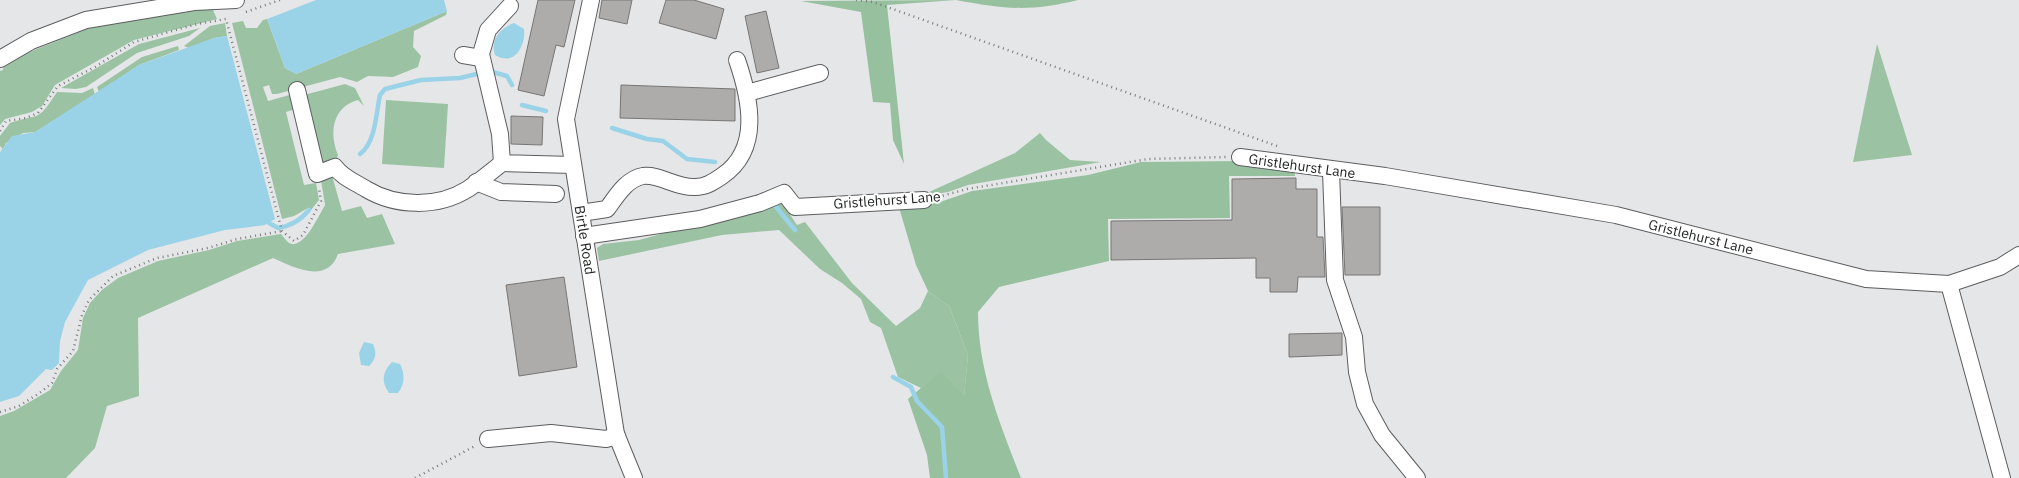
<svg xmlns="http://www.w3.org/2000/svg" width="2019" height="478" viewBox="0 0 2019 478" font-family="'IBM Plex Sans',sans-serif">
	<style>
		.green { fill: #9bc3a3 }
		.forest { fill: #97c09f }
		.water { fill: #9ad3e7 }
		.lines { fill: none; stroke-linecap: round; stroke-linejoin: round }
		.stream { stroke: #9ad3e7; stroke-width: 4.5 }
		.building { fill: #aeacaa; stroke: #787674 }
		.minor-casing { stroke: #5c5d5f; stroke-width: 18 }
		.path { stroke: #7a7b7c; stroke-width: 2.5; stroke-dasharray: 1 4; stroke-linecap: butt }
		.minor { stroke: #fff; stroke-width: 16 }
		.labels { text-anchor: middle; dominant-baseline: central; stroke-width: 4; stroke-linejoin: round; paint-order: stroke }
		.street-label { font-size: 14px; fill: #1f2020; stroke: #fff }
	</style>
	<rect width="100%" height="100%" fill="#e5e6e8"/>
	<g class="green">
		<path d="M212,8L217,19L134,40L55,85L42,106L32,112L5,119L0,125V71L3,70L4,62L100,24L194,9Z"/>
		<path d="M447,11L446,15L414,31L413,47L421,56L418,67L393,77L368,76L357,82L340,77L277,94H272L269,85L263,87L268,101L293,94L299,108L286,112L304,185L316,183L319,200L311,210L308,208L294,216L282,219L232,23L243,21L246,28H257L263,20L267,19L285,68L296,74Z"/>
		<path d="M225,23L227,36L214,38L189,48L184,46L210,26Z"/>
		<path d="M200,28L189,36L137,53L86,87L76,89L61,88L139,44Z"/>
		<path d="M1877,44L1912,155L1853,162Z"/>
		<path d="M178,46L179,50L139,65L99,92L97,87L142,57Z"/>
		<path d="M345,84L355,88L364,106L358,100C332,107 329,133 338,155L336,161L321,164L304,95Z"/>
		<path d="M93,88L95,95L35,132L23,133L6,143L3,149L0,146V136L10,123C40,113 37,123 57,92L82,93Z"/>
		<path d="M386,100L448,104L444,168L382,164Z"/>
		<path d="M1040,133L1046,140L1070,160L1101,162L968,185L948,192L918,197L1015,153Z"/>
		<path d="M331,172L342,211L361,206L367,218L382,214L395,244L338,254C327,285 293,267 273,258L138,318L139,396L107,406L95,448L66,478H0V416L14,411L50,390L61,371L78,350L83,318L90,303L102,290L118,278L158,261L209,250L237,241L281,234C283,236 286,241 289,243C303,251 319,215 325,205L321,180Z"/>
		<path d="M781,201L797,225L805,222L852,283L896,326L920,308L928,291L949,306L968,355L964,397L941,372L921,388L898,377L881,328L870,322L861,299L842,283L820,269L779,230L722,235L599,261L597,248L603,244L639,240Z"/>
	</g>
	<g class="forest">
		<path d="M956,0L887,5L904,164L893,140L890,103L873,102L861,12L801,1Z"/>
		<path d="M956,0H1078C1030,12 1004,9 956,0Z"/>
		<path d="M1240,161L1294,169L1295,176H1229L1230,218L1108,219L1109,261L999,287L978,312C978,371 1000,424 1021,478H930L927,455L908,399L941,371L964,396L968,355L949,306L928,291L916,265L898,204L940,202L972,191L1088,175L1141,162Z"/>
	</g>
	<g class="water">
		<path d="M316,0H444L447,11L296,74L285,68L267,19Z"/>
		<path d="M514,23L524,29C526,46 514,67 495,55C490,40 500,28 514,23Z"/>
		<path d="M227,36L275,219L265,225L225,230L148,250L88,280L65,322L60,341L59,363L52,370L46,369L19,396L0,402V152L12,136L35,132L139,65L214,38Z"/>
		<path d="M364,342L373,344C377,353 376,359 369,366L361,365L359,353Z"/>
		<path d="M392,362L400,364C405,374 405,384 398,393H389C381,382 382,372 392,362Z"/>
	</g>
	<g class="lines">
		<g class="stream">
			<path d="M522,105L546,111"/>
			<path d="M612,128L647,139L663,141L687,159L715,162"/>
			<path d="M360,154C376,142 376,113 380,95L385,89L421,80L460,78L489,71L507,76L512,85"/>
			<path d="M772,202L795,230"/>
			<path d="M269,223L278,228C291,226 300,221 309,210"/>
			<path d="M893,377L911,387L917,401L942,427L946,478"/>
		</g>
	</g>
	<g class="building">
		<path d="M538,0H575L564,47L556,45L544,96L518,90Z"/>
		<path d="M602,0H632L627,24L599,18Z"/>
		<path d="M666,0H694L724,9L716,39L659,23Z"/>
		<path d="M766,11L779,68L757,73L745,16Z"/>
		<path d="M621,85L735,89V121L620,118Z"/>
		<path d="M511,116L543,117L542,145L511,144Z"/>
		<path d="M1296,178V189H1317V237H1323L1325,277H1298L1297,292H1270V278H1256V258L1111,260V221L1232,220V179Z"/>
		<path d="M1342,207H1380V275H1345Z"/>
		<path d="M564,277L577,367L519,376L506,285Z"/>
		<path d="M1342,333V355L1289,357V334Z"/>
	</g>
	<g class="lines">
		<g class="minor-casing">
			<g id="minor">
				<path d="M591,0L566,119L616,434L634,478"/>
				<path d="M510,6L488,30L481,54L500,134L502,163L573,165"/>
				<path d="M463,55L481,58"/>
				<path d="M0,59L31,41L86,20L194,2L236,0"/>
				<path d="M297,90L317,174L335,167C343,178 355,182 366,189C396,207 438,208 468,189C480,181 491,172 502,163"/>
				<path d="M747,93L820,73"/>
				<path d="M1240,157L1385,176L1616,215L1866,279L1949,284L2000,267L2019,255"/>
				<path d="M1331,171L1335,280L1354,337L1357,372L1365,404L1382,435L1417,478"/>
				<path d="M476,182L501,192L556,194"/>
				<path d="M581,213L607,209C616,197 626,179 643,176C660,174 676,188 695,187C706,187 713,182 722,176C762,149 750,98 737,60"/>
				<path d="M584,236L700,219L760,203L784,193L795,207L924,200"/>
				<path d="M1949,284L2002,478"/>
				<path d="M488,439L551,433L606,439L617,436"/>
			</g>
		</g>
		<g class="path">
			<path d="M856,0L873,2L1277,146"/>
			<path d="M246,12L280,0"/>
			<path d="M0,131L6,121L26,118L38,113L58,86L95,67L134,42L197,24L226,19L282,231L294,241L303,235L321,201L319,188"/>
			<path d="M938,197L967,189L1148,159L1226,157"/>
			<path d="M0,412L19,406L41,392L52,383L57,369L73,351L82,315L89,300L113,276L157,258L208,248L237,239L282,231"/>
			<path d="M415,478L475,446"/>
		</g>
		<use href="#minor" class="minor"/>
	</g>
	<g class="labels">
		<g class="street-label">
			<text transform="translate(1302 166) rotate(8)">Gristlehurst Lane</text>
			<text transform="translate(887 200) rotate(-4)">Gristlehurst Lane</text>
			<text transform="translate(1701 237) rotate(14)">Gristlehurst Lane</text>
			<text transform="translate(585 240) rotate(81)">Birtle Road</text>
		</g>
	</g>
</svg>
